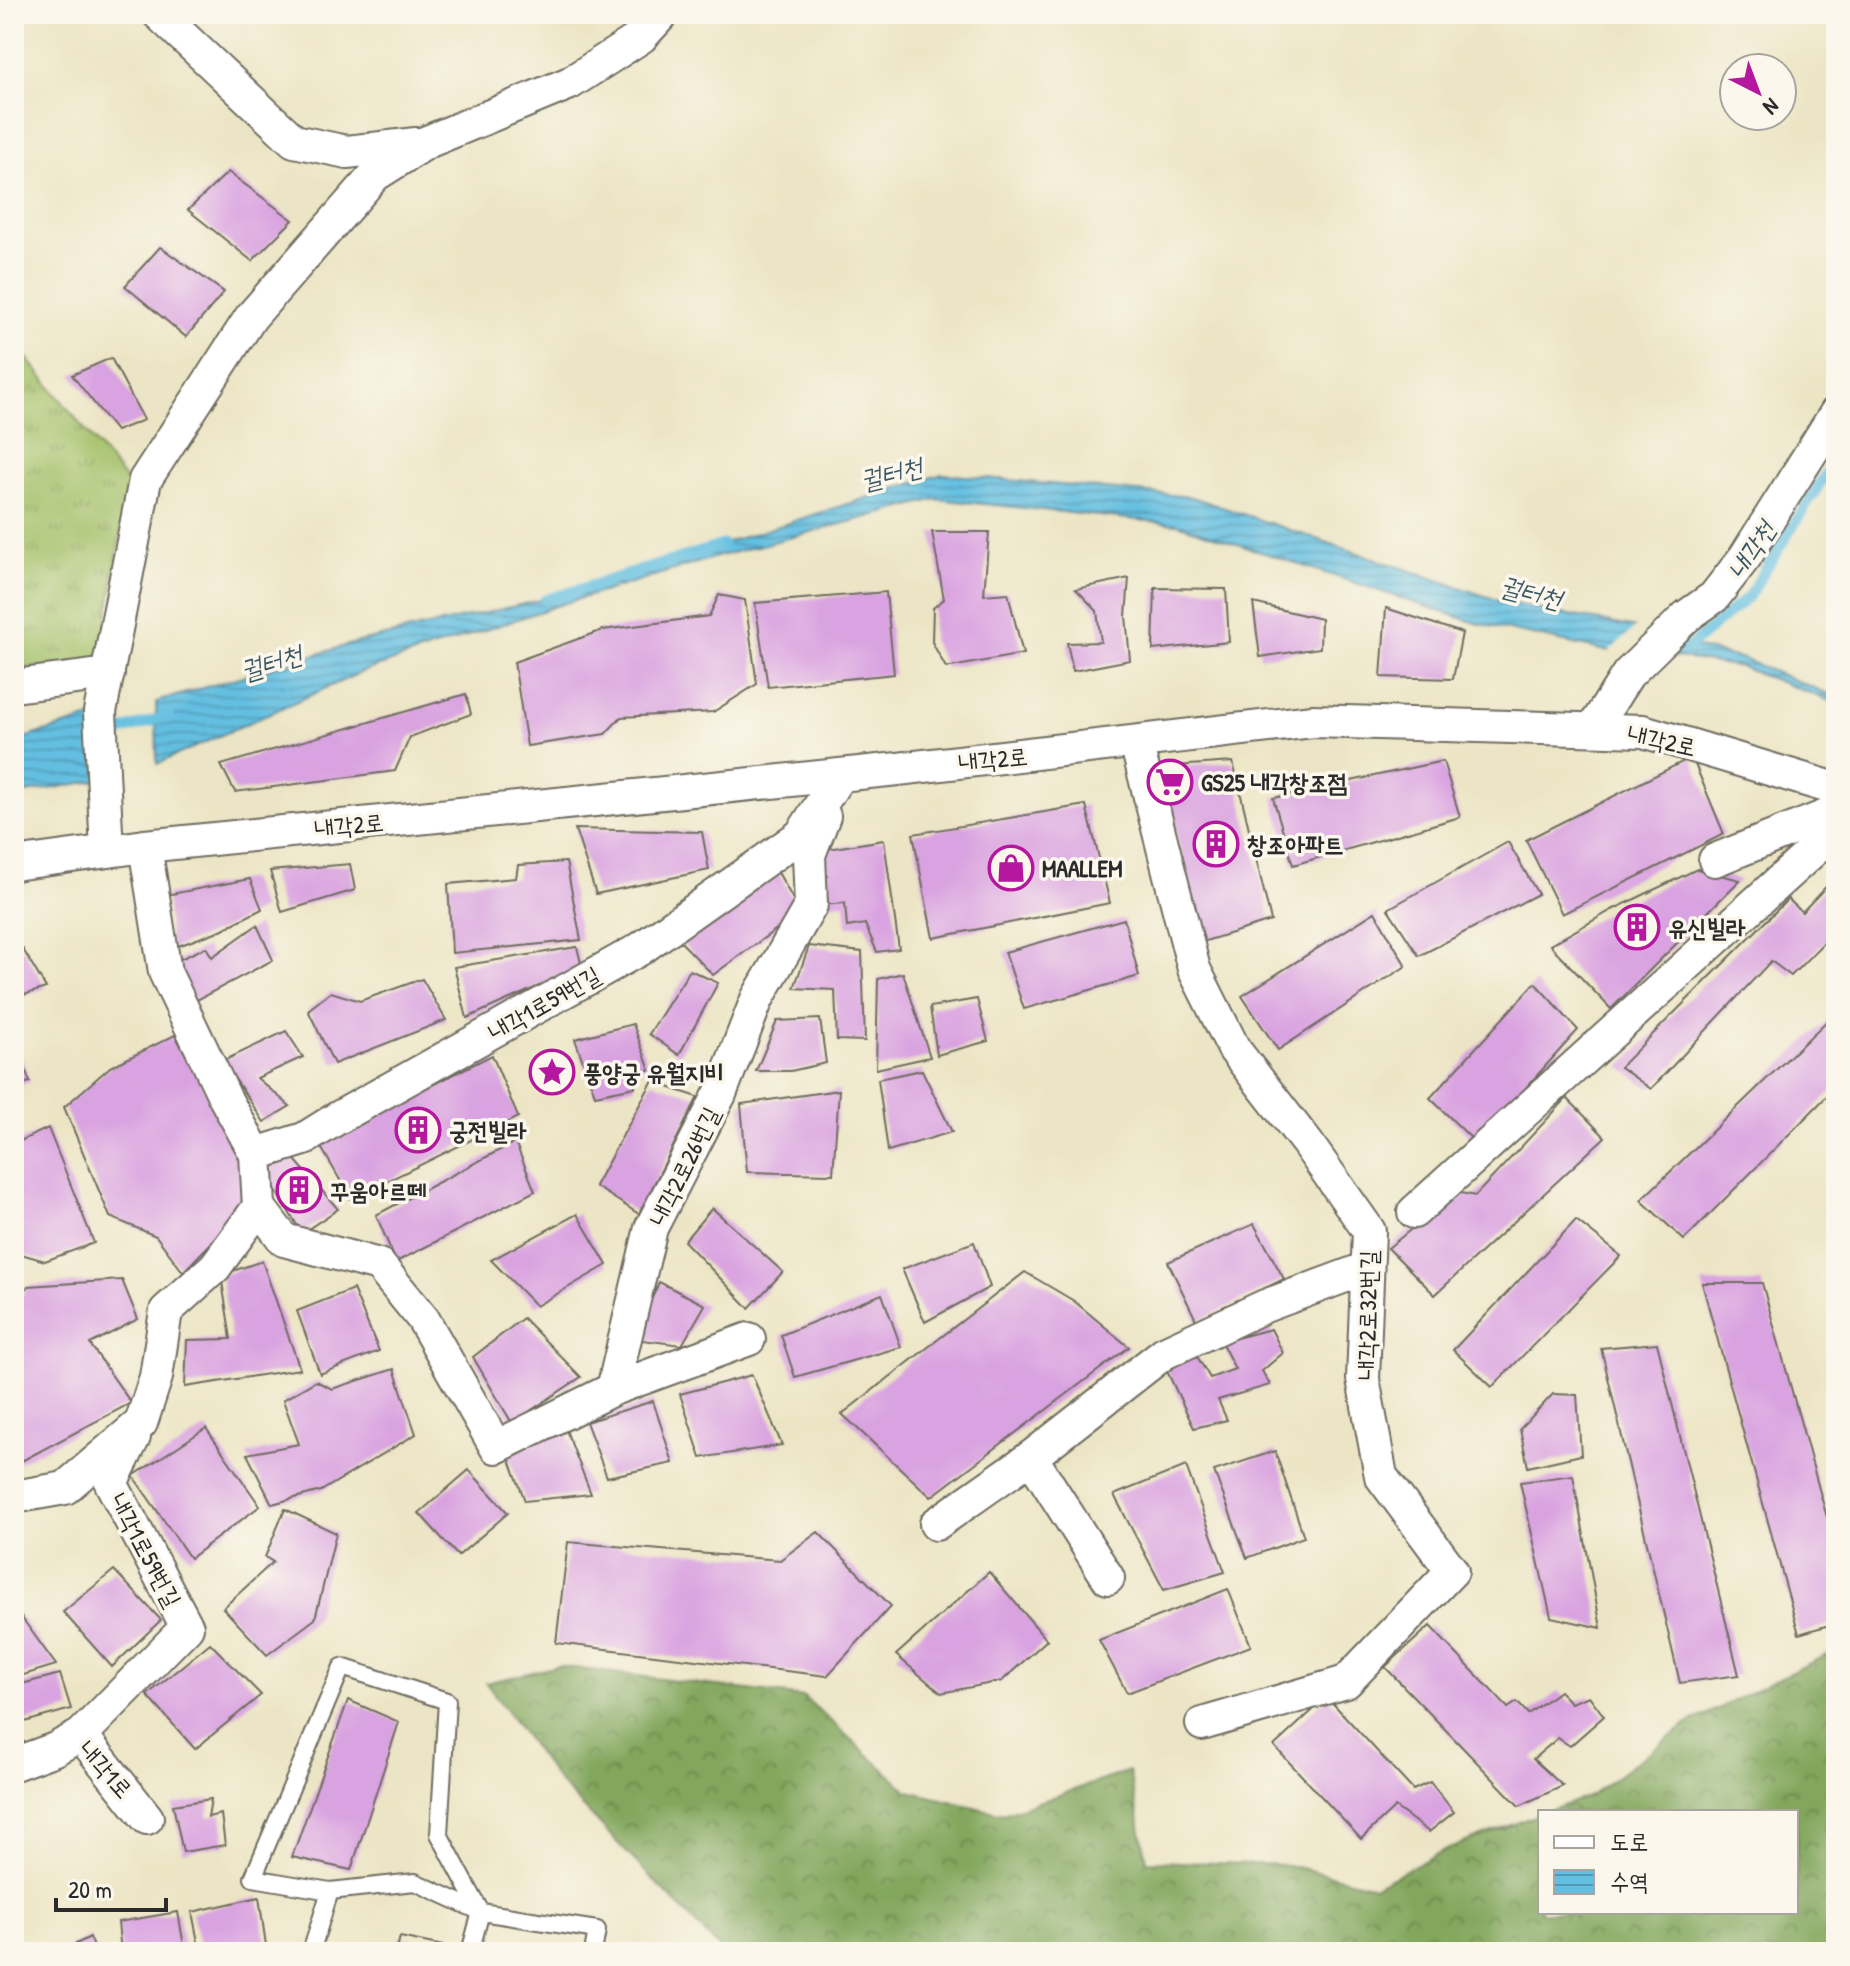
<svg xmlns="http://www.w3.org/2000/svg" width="1850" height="1966" viewBox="0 0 1850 1966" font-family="'Patrick Hand','Poor Story',sans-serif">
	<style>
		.grass { fill: url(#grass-tufts); stroke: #667548; stroke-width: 2 }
		.forest { fill: url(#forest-crowns); stroke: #566843; stroke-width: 2 }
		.water { fill: url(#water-rules); stroke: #477586; stroke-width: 2 }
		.pier { fill: #ece5c5 }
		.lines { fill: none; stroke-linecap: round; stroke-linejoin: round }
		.stream { stroke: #63bfe1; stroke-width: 11 }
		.building { fill: #d9a2e0 }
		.service-casing { stroke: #6f6c61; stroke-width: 20 }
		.minor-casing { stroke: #6f6c61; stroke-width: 36 }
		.service { stroke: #fff; stroke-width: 16 }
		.minor { stroke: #fff; stroke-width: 32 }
		.labels { text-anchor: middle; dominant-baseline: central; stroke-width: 7; stroke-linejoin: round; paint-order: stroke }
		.street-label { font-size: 24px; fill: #2b2b2b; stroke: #fbf7ec }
		.poi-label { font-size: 24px; font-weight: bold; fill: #2b2b2b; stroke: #fbf7ec; text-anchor: start }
		.water-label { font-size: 26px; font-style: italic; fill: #3c5762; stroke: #fbf7ec }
	</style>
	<defs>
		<pattern id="grass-tufts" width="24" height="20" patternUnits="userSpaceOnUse" patternTransform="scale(2)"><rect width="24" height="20" fill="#a2bf66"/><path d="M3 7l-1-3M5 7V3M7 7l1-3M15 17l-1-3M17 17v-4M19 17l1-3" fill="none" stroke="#849b54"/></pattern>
		<pattern id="forest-crowns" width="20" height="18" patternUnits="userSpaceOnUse" patternTransform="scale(2)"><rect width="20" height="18" fill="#81a65b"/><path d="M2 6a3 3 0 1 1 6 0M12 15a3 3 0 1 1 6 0" fill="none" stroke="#6a874b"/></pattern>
		<pattern id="water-rules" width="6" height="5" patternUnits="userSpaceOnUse" patternTransform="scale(2)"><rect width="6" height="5" fill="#63bfe1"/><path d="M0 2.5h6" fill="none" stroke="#529bb7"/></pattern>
	</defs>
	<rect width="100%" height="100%" fill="#fbf7ec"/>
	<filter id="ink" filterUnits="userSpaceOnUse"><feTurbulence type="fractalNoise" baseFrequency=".0125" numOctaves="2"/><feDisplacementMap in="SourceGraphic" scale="16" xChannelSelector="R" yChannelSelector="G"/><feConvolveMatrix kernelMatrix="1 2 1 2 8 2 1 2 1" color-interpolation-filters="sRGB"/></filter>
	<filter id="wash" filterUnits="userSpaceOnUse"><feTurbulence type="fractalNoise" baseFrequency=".006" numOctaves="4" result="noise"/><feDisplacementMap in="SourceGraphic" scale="32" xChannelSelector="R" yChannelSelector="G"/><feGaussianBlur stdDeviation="1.8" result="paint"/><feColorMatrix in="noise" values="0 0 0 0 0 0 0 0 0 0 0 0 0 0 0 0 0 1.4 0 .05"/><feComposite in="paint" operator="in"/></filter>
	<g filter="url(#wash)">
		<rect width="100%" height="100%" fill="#ece5c5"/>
		<path class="grass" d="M14,342L128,483L101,662L14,669Z"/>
		<path class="forest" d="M1836,1650V1952H723L558,1781L486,1683L558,1666L804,1697L908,1791L1003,1814L1129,1771L1147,1861L1288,1865L1375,1886L1445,1850L1540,1814V1912H1796V1812H1546L1590,1796L1689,1723Z"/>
		<g class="water">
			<path d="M942,474L1192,497L1503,602L1656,632L1634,657L1476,623L1177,524L936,499L716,557L559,605L364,671L157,764L156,702L355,643L558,596Z"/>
			<path d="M1678,643L1743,659L1836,697V703L1741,667L1670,656L1664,658Z"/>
			<path d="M108,713L111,778L14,795V741Z"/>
		</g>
		<path class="pier" d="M1638,625L1657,629L1633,661L1605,655Z"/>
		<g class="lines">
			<g class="stream">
				<path d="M545,600L723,545"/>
				<path d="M1684,651L1748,597L1836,458"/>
				<path d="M105,736L169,716"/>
			</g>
		</g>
		<g id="blocks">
			<g class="building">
				<path d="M228,172L293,220L252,261L188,210Z"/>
				<path d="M160,247L224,292L186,337L125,286Z"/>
				<path d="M111,358L144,420L116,431L72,375Z"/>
				<path d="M932,532H989L984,595L1008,593L1023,654L946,668L932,642L933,608L944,599Z"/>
				<path d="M1129,578L1126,616L1130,660L1073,671L1067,643L1101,642L1097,611L1076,589Z"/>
				<path d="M1155,588L1226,589L1229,642L1153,650Z"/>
				<path d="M886,592L894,674L768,687L755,603Z"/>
				<path d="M719,595L745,600L757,684L713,712L621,717L605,734L527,746L514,662L603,630L709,616Z"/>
				<path d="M1253,603L1321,619L1320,648L1260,657Z"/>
				<path d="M1386,608L1462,633L1453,679L1381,677Z"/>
				<path d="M466,694L471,714L410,737L395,771L235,792L221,765Z"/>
				<path d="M1692,757L1724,834L1562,914L1526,840Z"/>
				<path d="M1443,761L1460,817L1293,865L1273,798Z"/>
				<path d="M1233,762L1271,921L1202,942L1160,767Z"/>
				<path d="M1086,805L1110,903L933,938L913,834Z"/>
				<path d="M575,829L702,832L709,870L596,894Z"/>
				<path d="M884,840L899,949L877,952L865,924L847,927L845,903L822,905L815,851Z"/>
				<path d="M1508,842L1538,894L1419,956L1388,909Z"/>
				<path d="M566,862L581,940L452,953L448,884L516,878L518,865Z"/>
				<path d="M350,864L355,890L282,912L270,871Z"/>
				<path d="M774,865L800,912L713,975L673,934Z"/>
				<path d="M1697,869L1740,880L1611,1009L1550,945L1612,910Z"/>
				<path d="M1836,876V943L1829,937L1791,976L1771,961L1651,1089L1620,1067L1788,899L1802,912Z"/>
				<path d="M250,879L262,909L221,930L170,949L166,895Z"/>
				<path d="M1375,912L1406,966L1278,1050L1242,996Z"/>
				<path d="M1124,919L1139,976L1024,1009L1005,952Z"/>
				<path d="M257,925L273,960L195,1001L174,962L206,947L212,957Z"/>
				<path d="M21,946L46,988L14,998V949Z"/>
				<path d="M809,946L862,952L865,1041L837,1040L835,990L794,988Z"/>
				<path d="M577,947L582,967L467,1018L454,967Z"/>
				<path d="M690,970L718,983L679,1055L649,1034Z"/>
				<path d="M903,973L930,1057L876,1069L878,979Z"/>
				<path d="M422,979L446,1020L334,1064L308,1010L331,992L360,1001Z"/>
				<path d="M1535,983L1578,1030L1476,1143L1430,1098Z"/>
				<path d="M977,999L988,1041L937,1055L930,1007Z"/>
				<path d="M1836,1012V1087L1684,1240L1641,1200Z"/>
				<path d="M820,1019L826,1063L791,1071H756L777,1021Z"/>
				<path d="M633,1024L650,1070L634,1071L635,1087L595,1095L575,1039Z"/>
				<path d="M286,1031L303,1057L257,1078L290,1106L264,1122L223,1061Z"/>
				<path d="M175,1035L245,1162L241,1212L183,1272L156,1236L110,1217L64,1107L110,1067Z"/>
				<path d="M14,1039L30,1082L14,1086Z"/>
				<path d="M492,1055L518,1117L351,1199L318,1142Z"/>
				<path d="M922,1070L952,1132L888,1151L878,1079Z"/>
				<path d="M652,1082L698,1097L639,1214L595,1186Z"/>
				<path d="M839,1090L833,1174L747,1172L741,1104Z"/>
				<path d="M1567,1098L1605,1137L1435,1295L1388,1248L1457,1192L1475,1196Z"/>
				<path d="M48,1128L94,1243L45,1261L14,1252V1144Z"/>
				<path d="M515,1142L535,1191L396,1262L376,1215Z"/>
				<path d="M289,1153L338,1209L302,1233L264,1172Z"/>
				<path d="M712,1208L783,1272L749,1308L684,1241Z"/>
				<path d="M577,1214L607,1265L536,1306L491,1260Z"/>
				<path d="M1576,1220L1621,1256L1492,1387L1453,1350Z"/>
				<path d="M1254,1224L1284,1279L1197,1322L1168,1262Z"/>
				<path d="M974,1242L990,1287L925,1322L902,1269Z"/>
				<path d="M262,1261L300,1369L185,1387L187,1340L231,1339L221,1275Z"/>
				<path d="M1025,1272L1074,1301L1129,1347L931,1497L842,1414Z"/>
				<path d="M122,1280L138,1319L90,1344L131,1403L14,1465V1308L28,1286Z"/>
				<path d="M659,1282L705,1305L682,1345L634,1339Z"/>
				<path d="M1702,1283H1762L1836,1550V1623L1799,1634Z"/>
				<path d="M353,1289L379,1351L320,1374L297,1311Z"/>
				<path d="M882,1294L901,1347L795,1377L781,1335Z"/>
				<path d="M523,1318L581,1377L512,1423L473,1357Z"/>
				<path d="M1271,1329L1283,1353L1262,1371L1270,1385L1218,1400L1227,1420L1194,1428L1164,1365L1195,1353L1210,1378L1235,1369L1221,1342Z"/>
				<path d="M1657,1343L1739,1675L1680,1683L1601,1348Z"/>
				<path d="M394,1369L416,1434L321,1491L272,1504L247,1454L299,1444L283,1400L316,1381L332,1389Z"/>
				<path d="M752,1375L782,1445L701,1458L680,1394Z"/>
				<path d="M1553,1394L1577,1395L1581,1455L1528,1467L1520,1429Z"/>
				<path d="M653,1401L673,1463L607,1477L586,1422Z"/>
				<path d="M206,1428L260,1506L190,1558L133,1476Z"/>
				<path d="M566,1430L591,1494L525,1501L506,1449Z"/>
				<path d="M1275,1451L1304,1537L1247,1558L1214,1471Z"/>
				<path d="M1186,1466L1225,1572L1164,1590L1114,1495Z"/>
				<path d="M469,1470L508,1513L458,1556L419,1513Z"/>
				<path d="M1573,1475L1601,1628L1551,1617L1520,1482Z"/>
				<path d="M285,1509L336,1533L315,1619L267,1655L223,1608L273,1562L265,1557Z"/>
				<path d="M818,1532L891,1606L827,1676L556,1643L568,1542L780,1560Z"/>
				<path d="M114,1570L161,1620L112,1667L63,1612Z"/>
				<path d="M989,1572L1047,1640L1002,1681L941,1693L896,1655Z"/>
				<path d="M1228,1589L1251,1646L1127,1693L1099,1640Z"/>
				<path d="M14,1607L56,1665L14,1678Z"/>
				<path d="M1430,1626L1508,1708L1517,1702L1528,1714L1559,1691L1571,1703L1589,1696L1604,1716L1570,1746L1558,1738L1533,1759L1563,1786L1519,1806L1385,1667Z"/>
				<path d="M210,1643L261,1695L195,1749L147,1695Z"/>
				<path d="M60,1674L71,1709L14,1725V1686Z"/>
				<path d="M1327,1697L1413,1790L1430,1782L1454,1812L1429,1832L1395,1807L1361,1839L1274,1746Z"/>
				<path d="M348,1700L399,1722L351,1870L292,1857Z"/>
				<path d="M211,1799L208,1817L221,1814L225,1845L183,1852L173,1805Z"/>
				<path d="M259,1897L267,1952H200L192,1912Z"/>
				<path d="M178,1912L185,1952H121L118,1922Z"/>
				<path d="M90,1937L96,1952H60Z"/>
				<path d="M400,1937L443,1946L441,1952H396Z"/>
			</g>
		</g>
	</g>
	<g filter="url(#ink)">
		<use href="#blocks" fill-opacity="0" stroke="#6f6c61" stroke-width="2"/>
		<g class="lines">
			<g class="service-casing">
				<g id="service">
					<path d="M330,1891L415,1882L481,1912L597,1930L593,1952"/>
					<path d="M311,1952L330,1891L253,1878L342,1667L447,1701L439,1834L481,1912L470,1952"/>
				</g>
			</g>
			<g class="minor-casing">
				<g id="minor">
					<path d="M159,14L294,141L347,152L416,144"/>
					<path d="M14,686L108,674"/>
					<path d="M1593,729L1628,674L1687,616L1714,597L1745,557L1836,413"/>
					<path d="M1136,742L1194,969L1234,1049L1307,1143L1369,1231L1363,1379L1381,1476L1452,1571L1346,1682L1202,1724"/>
					<path d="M145,846L165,972L225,1098L256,1154"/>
					<path d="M107,851L100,712L145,480L251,317L375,175L427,142L570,83L641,37L662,14"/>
					<path d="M1715,860L1836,812"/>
					<path d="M14,864L145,846L898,769L1313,721L1643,731L1836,789"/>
					<path d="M259,1207L284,1240L379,1265L423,1319L496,1447L613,1389L749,1339"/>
					<path d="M1414,1212L1836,830"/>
					<path d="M613,1389L651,1228L720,1094L757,999L811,905L809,855L824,816"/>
					<path d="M1031,1457L1108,1578"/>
					<path d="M14,1497L65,1488L141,1423L156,1377L166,1311L215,1267L259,1207L256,1154L304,1139L336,1119L640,949L801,835L840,775"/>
					<path d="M936,1524L1031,1457L1164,1353L1265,1306L1367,1268"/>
					<path d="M81,1735L187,1627L111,1483L134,1437"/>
					<path d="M14,1764L55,1749L81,1735L147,1818"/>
				</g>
			</g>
			<use href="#service" class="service"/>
			<use href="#minor" class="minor"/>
		</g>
	</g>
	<defs>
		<g id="supermarket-ring" transform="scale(2.3)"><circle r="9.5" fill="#fbf7ec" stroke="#b5179e" stroke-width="1.5"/><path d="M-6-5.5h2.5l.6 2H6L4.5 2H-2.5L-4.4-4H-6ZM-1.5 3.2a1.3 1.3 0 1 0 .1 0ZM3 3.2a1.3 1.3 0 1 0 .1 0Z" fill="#b5179e"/></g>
		<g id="building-ring" transform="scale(2.3)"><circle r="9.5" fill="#fbf7ec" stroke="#b5179e" stroke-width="1.5"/><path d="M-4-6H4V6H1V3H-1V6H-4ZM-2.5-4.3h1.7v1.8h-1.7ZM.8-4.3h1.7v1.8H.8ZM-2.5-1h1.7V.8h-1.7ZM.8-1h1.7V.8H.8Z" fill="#b5179e"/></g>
		<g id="shop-ring" transform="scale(2.3)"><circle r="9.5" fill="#fbf7ec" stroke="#b5179e" stroke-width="1.5"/><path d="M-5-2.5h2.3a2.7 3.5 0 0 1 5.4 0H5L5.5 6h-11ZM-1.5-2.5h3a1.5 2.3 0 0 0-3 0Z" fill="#b5179e"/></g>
		<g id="sight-ring" transform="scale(2.3)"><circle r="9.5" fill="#fbf7ec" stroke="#b5179e" stroke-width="1.5"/><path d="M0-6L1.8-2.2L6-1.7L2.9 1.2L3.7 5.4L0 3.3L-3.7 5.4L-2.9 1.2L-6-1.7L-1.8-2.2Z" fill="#b5179e"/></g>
	</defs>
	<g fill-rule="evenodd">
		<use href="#supermarket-ring" x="1170" y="782"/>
		<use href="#building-ring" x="1216" y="844"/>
		<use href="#shop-ring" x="1011" y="868"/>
		<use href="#building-ring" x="1637" y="927"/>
		<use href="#sight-ring" x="552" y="1072"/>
		<use href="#building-ring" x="418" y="1130"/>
		<use href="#building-ring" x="299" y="1190"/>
	</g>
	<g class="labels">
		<g class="street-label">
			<text transform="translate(1662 740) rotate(12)">내각2로</text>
			<text transform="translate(993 759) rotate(-6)">내각2로</text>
			<text transform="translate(349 825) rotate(-6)">내각2로</text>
			<text transform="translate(544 1003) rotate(-30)">내각1로59번길</text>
			<text transform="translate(684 1166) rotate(-64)">내각2로26번길</text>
			<text transform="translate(1367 1315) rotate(-89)">내각2로32번길</text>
			<text transform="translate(146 1550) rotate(62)">내각1로59번길</text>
			<text transform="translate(106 1769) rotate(48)">내각1로</text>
		</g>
		<g class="poi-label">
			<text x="1201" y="782">GS25 내각창조점</text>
			<text x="1247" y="844">창조아파트</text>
			<text x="1042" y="868">MAALLEM</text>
			<text x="1668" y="927">유신빌라</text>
			<text x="583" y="1072">풍양궁 유월지비</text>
			<text x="449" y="1130">궁전빌라</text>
			<text x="330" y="1190">꾸움아르떼</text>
		</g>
		<g class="water-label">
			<text transform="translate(891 473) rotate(-14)">궐터천</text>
			<text transform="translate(1751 550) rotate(-57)">내각천</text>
			<text transform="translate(1531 592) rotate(14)">궐터천</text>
			<text transform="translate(271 662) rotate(-17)">궐터천</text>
		</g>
	</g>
	<rect width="1850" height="1966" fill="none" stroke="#fbf7ec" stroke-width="48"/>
	<rect x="1538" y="1810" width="260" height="104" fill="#fbf7ec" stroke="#a8a59f" stroke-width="2"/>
	<rect x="1554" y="1836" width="40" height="12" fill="#ffffff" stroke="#a8a59f" stroke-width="2"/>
	<text x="1610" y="1850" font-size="24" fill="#2b2b2b">도로</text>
	<rect x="1554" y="1870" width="40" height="24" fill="url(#water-rules)" stroke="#a8a59f" stroke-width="2"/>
	<text x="1610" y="1890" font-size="24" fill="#2b2b2b">수역</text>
	<g transform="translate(1758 92) rotate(138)"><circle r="38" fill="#fbf7ec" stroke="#a8a59f" stroke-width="2"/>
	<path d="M0-6L14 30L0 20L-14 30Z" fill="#b5179e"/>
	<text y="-12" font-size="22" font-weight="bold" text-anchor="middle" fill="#2b2b2b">N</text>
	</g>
	<path d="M56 1898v12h110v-12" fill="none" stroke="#2b2b2b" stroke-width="4"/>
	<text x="68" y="1898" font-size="24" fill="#2b2b2b" stroke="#fbf7ec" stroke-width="6" paint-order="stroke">20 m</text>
</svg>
